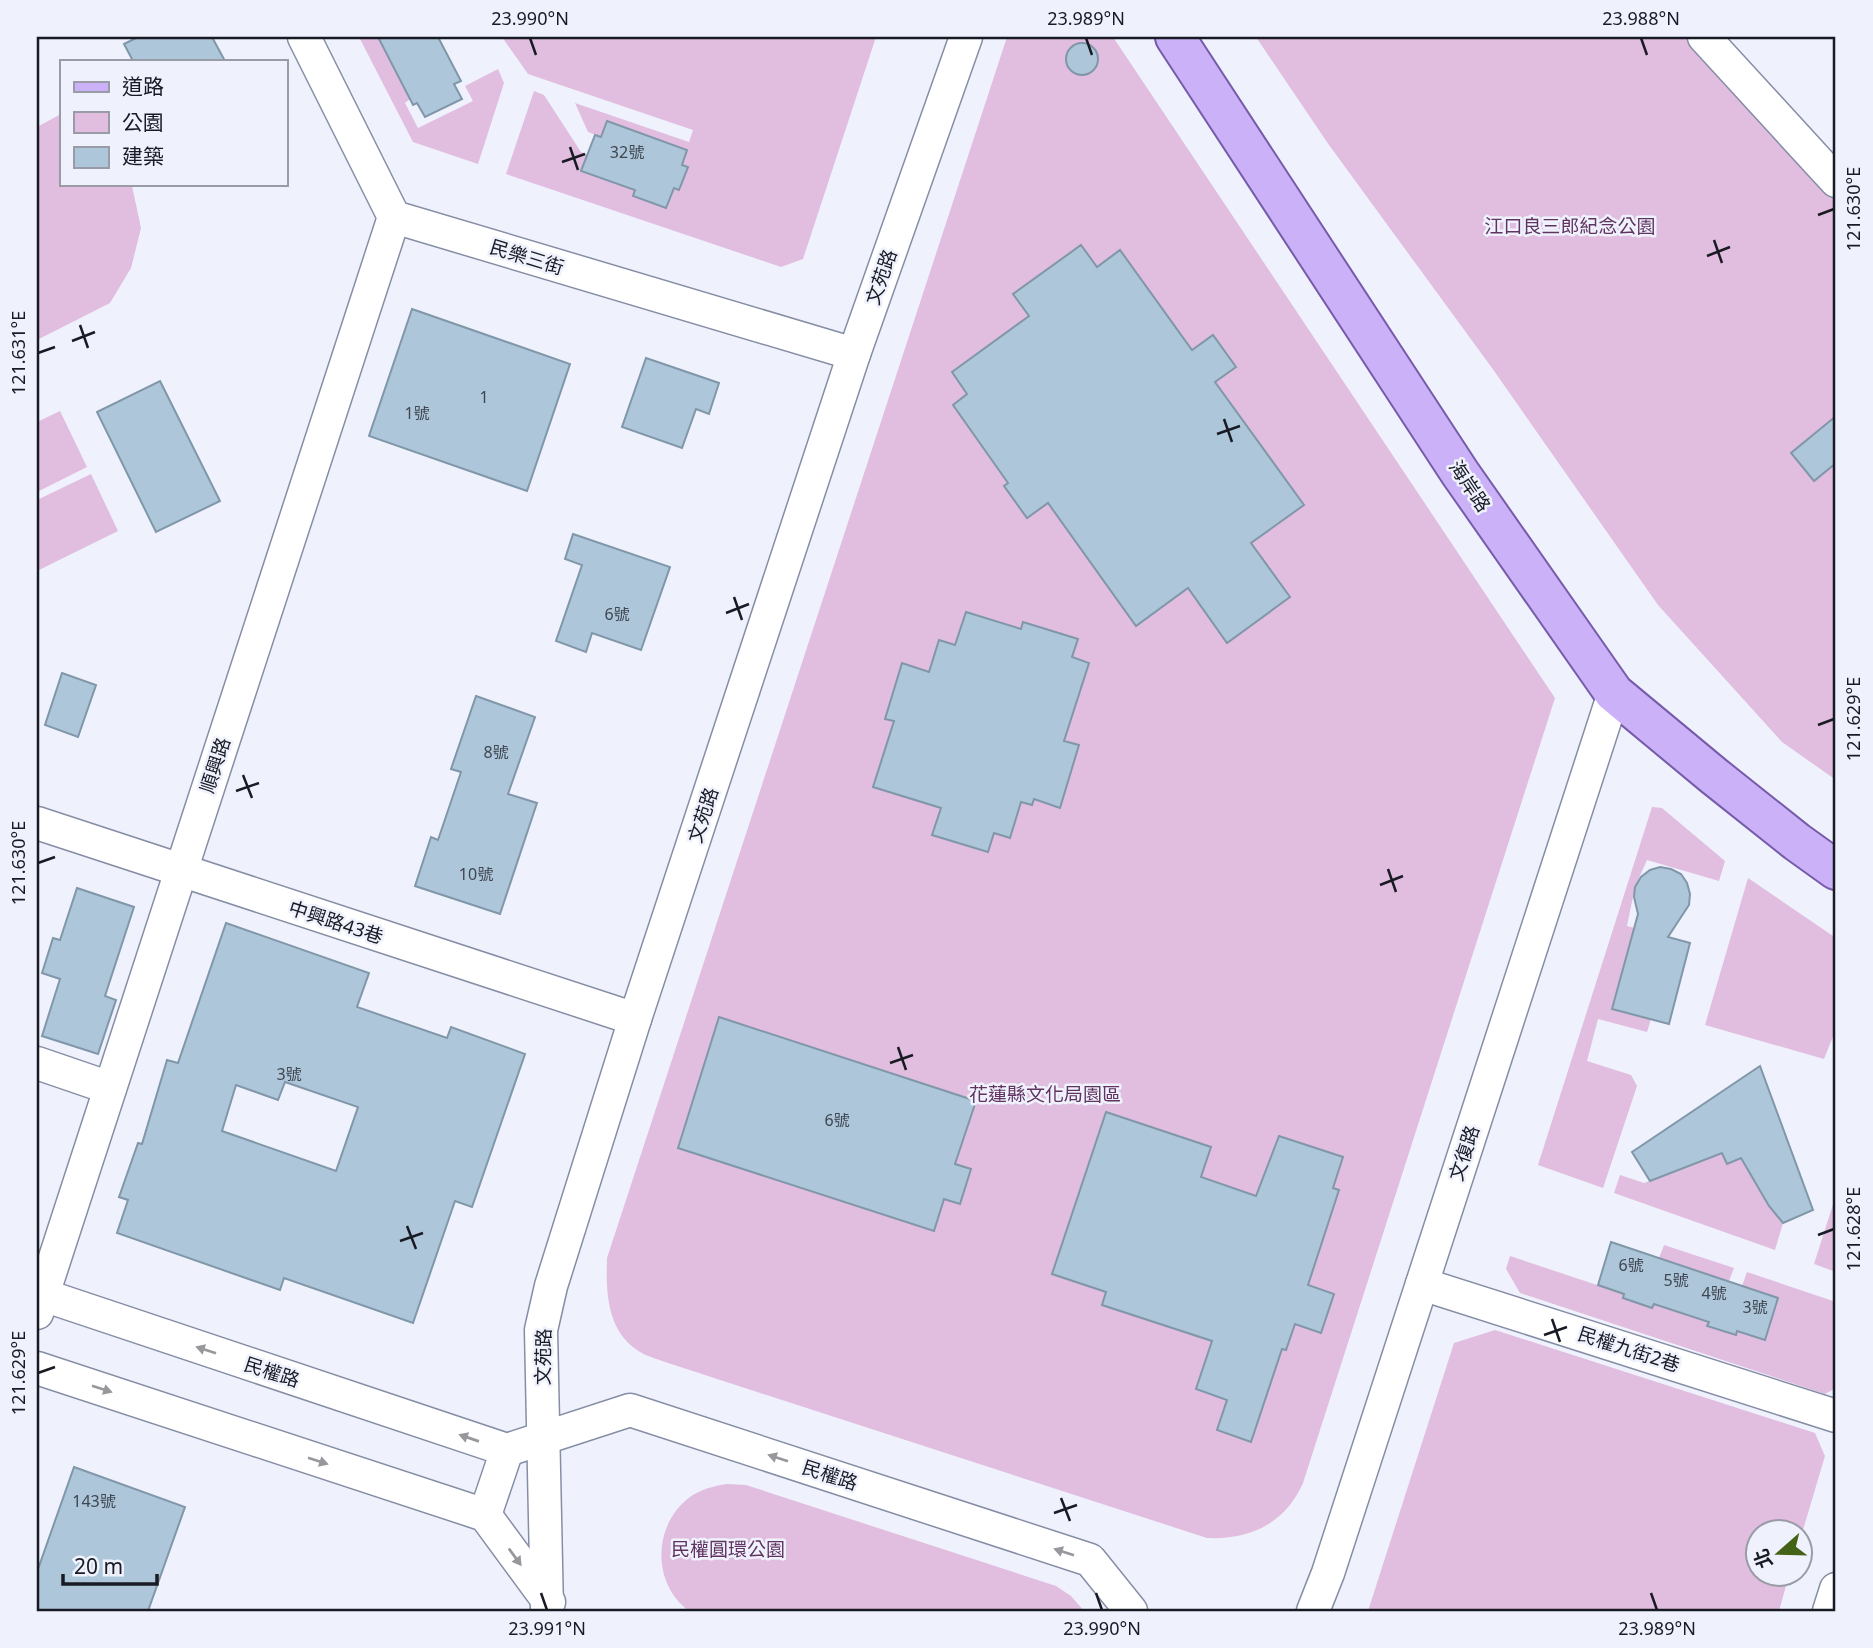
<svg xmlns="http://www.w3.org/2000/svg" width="1873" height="1648" viewBox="0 0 1873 1648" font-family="'Noto Sans','Noto Sans TC',sans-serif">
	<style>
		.green { fill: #e1bddf }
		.building { fill: #aec6d9; stroke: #8097a9; stroke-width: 2; fill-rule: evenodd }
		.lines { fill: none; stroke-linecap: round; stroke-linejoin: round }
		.minor-casing { stroke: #868ea6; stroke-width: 35 }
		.major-casing { stroke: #765ba9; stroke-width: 42 }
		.minor { stroke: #fff; stroke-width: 32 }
		.major { stroke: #cbb1f7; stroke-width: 38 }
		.oneway { fill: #97989c }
		.ticks { fill: none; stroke: #181b24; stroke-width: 2.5 }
		.labels { text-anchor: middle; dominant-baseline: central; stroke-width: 5; stroke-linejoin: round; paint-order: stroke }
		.number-label { font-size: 16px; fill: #3e4651 }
		.park-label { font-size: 19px; fill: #613360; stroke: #eff2fd }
		.street-label { font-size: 19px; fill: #181b24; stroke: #eff2fd }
		.neatline { fill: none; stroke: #181b24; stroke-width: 2.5 }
		.ticks-label { font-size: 18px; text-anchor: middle; fill: #181b24 }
	</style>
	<rect width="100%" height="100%" fill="#eff2fd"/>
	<g class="green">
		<path d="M359,37H378L410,99L405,103L418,128L473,101L465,86L498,69L504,83L478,164L413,142Z"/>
		<path d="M502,37H876L803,259L781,267L506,174L534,91L544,95L581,152L587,154L582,171L635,190L634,196L666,208L674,188L680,190L687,167L682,165L687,150L607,121L601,137L588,132L575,103L689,142L693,130L528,74Z"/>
		<path d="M1007,37H1113L1555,698L1303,1483C1285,1524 1249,1540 1207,1538L662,1361C654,1358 644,1355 637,1350C606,1329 606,1290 607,1258Z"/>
		<path d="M1256,37H1692L1836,196V780L1782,742L1658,605L1492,368L1329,145Z"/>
		<path d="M61,114V184H129L132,186L141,228L131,268L110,303L37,340V127Z"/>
		<path d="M60,411L87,467L37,492V422Z"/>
		<path d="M91,474L118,531L37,571V500Z"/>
		<path d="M1652,807L1662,808L1725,861L1719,881L1647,860L1635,887L1627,926L1635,928L1613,1009L1651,1019L1647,1032L1598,1019L1587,1061L1631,1075L1637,1086L1603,1188L1538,1165Z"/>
		<path d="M1748,878L1836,938V1029L1824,1059L1705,1025Z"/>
		<path d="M1722,1153L1727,1164L1741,1158L1769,1206L1783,1223L1775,1250L1614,1193L1620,1175L1644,1183Z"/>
		<path d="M1836,1195V1272L1814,1264Z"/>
		<path d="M1664,1245L1734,1268L1729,1281L1659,1258Z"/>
		<path d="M1510,1256L1624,1294L1623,1298L1652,1308L1654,1304L1709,1322L1708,1326L1735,1335L1737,1331L1764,1340L1778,1298L1742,1286L1747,1272L1836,1302V1388L1825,1394L1520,1293L1506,1269Z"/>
		<path d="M1495,1330L1815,1433L1825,1456L1800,1540V1532H1758V1574L1789,1575L1779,1611H1368L1454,1343Z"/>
		<path d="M727,1484L746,1485L1056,1586L1071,1596L1084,1611H689C651,1583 653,1524 690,1497C701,1489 714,1486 727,1484Z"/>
	</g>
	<g class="building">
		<path d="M138,37H212L225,61H133L124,44Z"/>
		<path d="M378,37H438L461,81L454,84L462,99L425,117L417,103L413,105Z"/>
		<circle cx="1082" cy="59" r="16"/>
		<path d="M607,121L687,150L682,165L688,167L679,190L674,188L666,208L633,196L635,190L581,171L595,135L601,137Z"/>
		<path d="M1081,245L1097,267L1120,250L1192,350L1213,335L1236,367L1215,382L1304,505L1251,543L1290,597L1227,643L1188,588L1136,626L1048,503L1027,518L1004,486L1008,483L953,405L967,394L952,372L1029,316L1013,294Z"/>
		<path d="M412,309L570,364L527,491L369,436Z"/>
		<path d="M646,358L719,383L709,414L696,409L682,448L622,427Z"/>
		<path d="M160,381L220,501L156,532L97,412Z"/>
		<path d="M1836,416V463L1814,481L1791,453Z"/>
		<path d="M573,534L670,567L641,650L592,633L586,652L556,641L582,565L565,559Z"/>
		<path d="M966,612L1021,629L1023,622L1078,639L1072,657L1089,663L1064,741L1079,745L1060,808L1034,799L1032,805L1021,802L1010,838L994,833L988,852L932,835L941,808L873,787L894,721L885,719L902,663L929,672L939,640L955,645Z"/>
		<path d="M62,673L96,685L78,737L45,725Z"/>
		<path d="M476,696L535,717L508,794L537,803L500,914L415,886L431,837L438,840L461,772L451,769Z"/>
		<path d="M1660,867L1671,869L1681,874L1687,883L1690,894L1689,905L1668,937L1690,943L1669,1024L1612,1009L1638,914L1634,897L1635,887L1641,877L1650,870Z"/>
		<path d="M77,888L134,907L105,996L116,1000L98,1054L42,1036L60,979L42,973L53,938L60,940Z"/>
		<path d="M226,923L369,973L357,1007L447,1038L451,1027L525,1054L472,1207L455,1201L413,1323L284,1278L280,1290L117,1233L128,1200L119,1197L138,1143L142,1144L167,1060L178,1063ZM285,1082L358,1107L336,1171L222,1131L236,1085L278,1100Z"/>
		<path d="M719,1017L976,1101L955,1164L971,1169L960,1204L944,1199L934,1231L678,1148Z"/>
		<path d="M1760,1066L1813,1210L1783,1223L1769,1206L1741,1158L1727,1164L1722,1153L1650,1181L1632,1152Z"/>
		<path d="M1106,1112L1211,1147L1201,1177L1256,1196L1279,1136L1343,1157L1333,1188L1339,1190L1308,1285L1334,1294L1321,1333L1295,1324L1286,1350L1282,1349L1251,1442L1217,1430L1227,1400L1196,1389L1212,1341L1102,1305L1106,1292L1052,1274Z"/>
		<path d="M1611,1242L1778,1298L1765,1340L1737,1331L1736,1335L1707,1326L1709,1322L1654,1304L1652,1308L1623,1298L1624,1294L1598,1285Z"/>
		<path d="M74,1467L185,1507L148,1611H37V1572Z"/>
	</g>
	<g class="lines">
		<g class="minor-casing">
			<g id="minor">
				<path d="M304,37L394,217L854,354"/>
				<path d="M1704,37L1836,181"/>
				<path d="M37,823L635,1019"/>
				<path d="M37,1063L110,1088"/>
				<path d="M1422,1284L1836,1416"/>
				<path d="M37,1293L507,1450L630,1410L1090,1560L1131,1611"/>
				<path d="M37,1313L394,217"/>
				<path d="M37,1368L485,1515L549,1602"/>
				<path d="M485,1515L507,1450"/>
				<path d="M547,1611L541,1330L551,1286L635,1019L854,354L966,37"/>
				<path d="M1313,1611L1328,1573L1614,693"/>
				<path d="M1829,1611L1836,1589"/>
			</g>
		</g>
		<g class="major-casing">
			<path id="major" d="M1175,37L1460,473L1614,693L1714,776L1797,842L1836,870"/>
		</g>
		<use href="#minor" class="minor"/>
		<use href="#major" class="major"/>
	</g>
	<defs><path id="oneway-solid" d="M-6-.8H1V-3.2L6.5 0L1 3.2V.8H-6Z" transform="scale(1.75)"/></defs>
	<g class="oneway">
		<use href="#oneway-solid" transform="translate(206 1350) rotate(-162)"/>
		<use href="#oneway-solid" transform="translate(102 1389) rotate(18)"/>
		<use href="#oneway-solid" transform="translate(469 1438) rotate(-161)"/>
		<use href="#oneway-solid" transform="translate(778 1458) rotate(-162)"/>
		<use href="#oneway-solid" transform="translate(318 1461) rotate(18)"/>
		<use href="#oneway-solid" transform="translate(1064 1552) rotate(-162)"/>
		<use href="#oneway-solid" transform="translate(515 1557) rotate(54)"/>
	</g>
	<path class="ticks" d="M530,38L536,55M1086,38L1092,55M1641,38L1647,55M570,147L578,170M562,162L585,154M1818,215L1834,209M1714,240L1722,263M1707,256L1730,247M80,325L88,348M72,341L95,332M38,353L55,347M1224,419L1232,442M1217,434L1240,426M734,597L742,620M726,613L749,604M1818,725L1834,719M243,775L252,798M236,791L259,783M38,863L55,857M1388,869L1396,892M1380,885L1403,876M898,1047L906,1070M890,1063L913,1055M407,1226L416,1249M1818,1235L1834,1229M400,1241L423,1233M1552,1319L1560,1342M1544,1335L1567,1327M38,1373L55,1367M1061,1498L1070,1521M1054,1513L1077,1505M541,1593L547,1610M1096,1593L1102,1610M1651,1593L1657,1610"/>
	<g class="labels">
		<g class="number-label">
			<text x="627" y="152">32號</text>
			<text x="484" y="397">1</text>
			<text x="417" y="413">1號</text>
			<text x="617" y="614">6號</text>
			<text x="496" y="752">8號</text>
			<text x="476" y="874">10號</text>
			<text x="289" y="1074">3號</text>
			<text x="837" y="1120">6號</text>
			<text x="1631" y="1265">6號</text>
			<text x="1676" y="1280">5號</text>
			<text x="1714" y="1293">4號</text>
			<text x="1755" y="1307">3號</text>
			<text x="94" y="1501">143號</text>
		</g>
		<g class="park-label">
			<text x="1570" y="226">江口良三郎紀念公園</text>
			<text x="1045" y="1094">花蓮縣文化局園區</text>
			<text x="728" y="1549">民權圓環公園</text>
		</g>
		<g class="street-label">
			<text transform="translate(527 257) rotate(17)">民樂三街</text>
			<text transform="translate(881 277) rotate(-71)">文苑路</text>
			<text transform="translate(1470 486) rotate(56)">海岸路</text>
			<text transform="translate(215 765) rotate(-72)">順興路</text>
			<text transform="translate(703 815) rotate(-72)">文苑路</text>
			<text transform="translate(336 922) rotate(18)">中興路43巷</text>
			<text transform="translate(1464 1153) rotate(-72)">文復路</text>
			<text transform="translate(1629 1349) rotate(18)">民權九街2巷</text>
			<text transform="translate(543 1357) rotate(-89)">文苑路</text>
			<text transform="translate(272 1372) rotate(18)">民權路</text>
			<text transform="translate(830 1475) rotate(18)">民權路</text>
		</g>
	</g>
	<rect width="1873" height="1648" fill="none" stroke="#eff2fd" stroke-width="77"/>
	<rect x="60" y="60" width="228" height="126" fill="#eff2fd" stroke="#999ca6" stroke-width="2"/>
	<rect x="74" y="82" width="35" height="10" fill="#cbb1f7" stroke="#999ca6" stroke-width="2"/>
	<text x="122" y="94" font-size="21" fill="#181b24">道路</text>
	<rect x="74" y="112" width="35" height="21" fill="#e1bddf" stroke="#999ca6" stroke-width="2"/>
	<text x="122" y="130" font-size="21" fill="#181b24">公園</text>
	<rect x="74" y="147" width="35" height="21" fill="#aec6d9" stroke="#999ca6" stroke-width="2"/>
	<text x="122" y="164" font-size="21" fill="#181b24">建築</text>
	<g transform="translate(1779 1553) rotate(250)"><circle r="33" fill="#eff2fd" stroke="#999ca6" stroke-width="2"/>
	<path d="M0-5L12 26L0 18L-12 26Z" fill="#456316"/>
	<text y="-10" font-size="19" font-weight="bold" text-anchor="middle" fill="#181b24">北</text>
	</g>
	<path d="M63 1574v10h94v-10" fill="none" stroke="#181b24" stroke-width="3.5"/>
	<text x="74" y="1574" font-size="21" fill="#181b24" stroke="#eff2fd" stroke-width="5" paint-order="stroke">20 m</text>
	<rect x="38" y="38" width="1796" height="1572" class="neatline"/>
	<g class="ticks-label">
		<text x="530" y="25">23.990°N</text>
		<text x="1086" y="25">23.989°N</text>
		<text x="1641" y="25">23.988°N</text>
		<text transform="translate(1854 209) rotate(-90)" y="6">121.630°E</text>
		<text transform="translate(19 353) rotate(-90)" y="6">121.631°E</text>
		<text transform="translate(1854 719) rotate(-90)" y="6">121.629°E</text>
		<text transform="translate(19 863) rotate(-90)" y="6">121.630°E</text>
		<text transform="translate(1854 1229) rotate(-90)" y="6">121.628°E</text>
		<text transform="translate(19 1373) rotate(-90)" y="6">121.629°E</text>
		<text x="547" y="1635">23.991°N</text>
		<text x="1102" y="1635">23.990°N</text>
		<text x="1657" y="1635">23.989°N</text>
	</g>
</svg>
